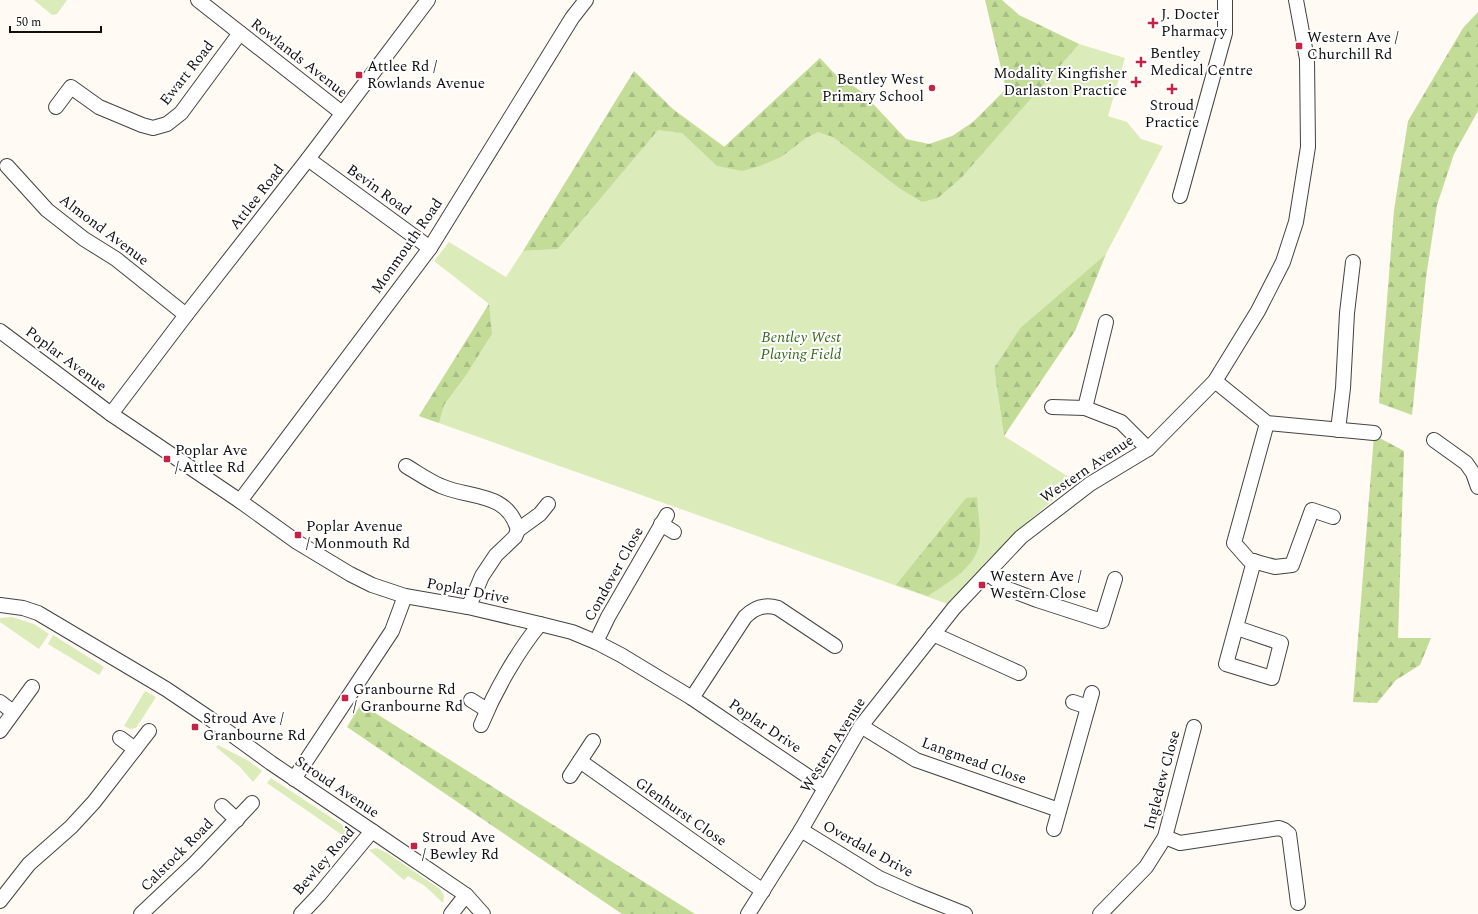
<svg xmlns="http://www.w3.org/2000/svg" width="1478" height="914" viewBox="0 0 1478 914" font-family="Spectral,serif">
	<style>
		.grass { fill: #dcebba }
		.forest { fill: url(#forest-firs) }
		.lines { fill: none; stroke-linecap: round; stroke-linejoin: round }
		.minor-casing { stroke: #434343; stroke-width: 16 }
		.minor { stroke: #fff; stroke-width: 14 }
		.poi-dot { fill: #c52346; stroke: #fff; stroke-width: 1.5 }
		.labels { text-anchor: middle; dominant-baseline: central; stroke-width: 4; stroke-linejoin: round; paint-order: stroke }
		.poi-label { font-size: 15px; fill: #101010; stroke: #fff; text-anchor: start }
		.street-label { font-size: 15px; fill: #101010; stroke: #fff }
		.park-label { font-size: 15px; font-style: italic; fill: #3a6a1d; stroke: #fff }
	</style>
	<defs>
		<pattern id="forest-firs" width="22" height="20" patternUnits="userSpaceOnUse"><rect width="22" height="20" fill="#c3dd99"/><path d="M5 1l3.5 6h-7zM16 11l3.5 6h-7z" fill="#a6bd83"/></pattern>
	</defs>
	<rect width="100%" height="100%" fill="#fffaf3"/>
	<g class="grass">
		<path d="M34,0H67L57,14L52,15Z"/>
		<path d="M1068,39L1079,44L1125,58L1108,116L1127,122L1141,139L1163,146L1106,254L1020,328L994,368L1004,436L1075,481L1024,525L987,561L948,604L419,416L489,304L434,261L449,242L506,277L523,251L558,249L674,110L743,160L823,81L934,190Z"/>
		<path d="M12,617L34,624L49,634L39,649L0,622V618Z"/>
		<path d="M53,635L104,667L99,675L48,644Z"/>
		<path d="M145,691L156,697L136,728L130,729L124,726Z"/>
		<path d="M218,745L249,761L262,771L253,782L240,767L216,747Z"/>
		<path d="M271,778L341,824L351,832V841L267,783Z"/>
		<path d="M376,848L387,853L440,889L444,896L443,903L425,886L408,876L404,880L369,850Z"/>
	</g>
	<g class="forest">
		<path d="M985,0H1002L1019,15L1079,44L961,178L938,198L922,202L899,188L833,137L818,132L806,138L781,157L760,166L742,171L717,166L682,133L658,130L558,249L523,251L634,71L674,110L724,147L820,58L834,73L862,92L906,139L929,144L952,136L973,122L1006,89Z"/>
		<path d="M1478,12V111L1454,154L1437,205L1426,278L1412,415L1379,403L1394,210L1408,121L1463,28Z"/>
		<path d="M1106,254L1075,331L1004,436L994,368L1020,328Z"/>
		<path d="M489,304L492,334L466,375L444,405L439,423L419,416Z"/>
		<path d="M1374,435L1404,451L1398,638H1431L1420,665L1396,680L1377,703L1353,702Z"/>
		<path d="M977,497C978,511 980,525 980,538C979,567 948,582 928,596L896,585L966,498Z"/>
		<path d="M361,704L695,914H622L347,727Z"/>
	</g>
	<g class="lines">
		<g class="minor-casing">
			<g id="minor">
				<path d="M198,0L342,113"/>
				<path d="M56,107L71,87L99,107L142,125L153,128L167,124L181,113L240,33"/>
				<path d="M308,159L430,248"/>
				<path d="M7,166L47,210L84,239L116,259L186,315"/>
				<path d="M1180,196L1225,33V0"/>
				<path d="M0,331L111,414L240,501L297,542L350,574L372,585L405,596L468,607L540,624L572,632L596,642L621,655L692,698L825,788"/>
				<path d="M1215,381L1267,423L1374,433"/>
				<path d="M1052,407L1085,408L1121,422L1148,449"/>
				<path d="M1085,408L1106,322"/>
				<path d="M111,414L186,315L308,159L428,0"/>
				<path d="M1267,423L1234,543L1249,560L1275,567L1292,565L1312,510L1333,517"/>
				<path d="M1338,430L1343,388L1347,313L1353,262"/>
				<path d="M1434,440L1466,463L1473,473L1478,487"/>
				<path d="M406,466C418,473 429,481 441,486C470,499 507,491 518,530"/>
				<path d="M240,501L430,248L572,18L586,0"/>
				<path d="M661,524L674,532"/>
				<path d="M987,573L1008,589L1037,600L1102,621L1115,579"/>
				<path d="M0,605L23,608L38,613L166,689L209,718L271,763L372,831L466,895L483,914"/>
				<path d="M468,607L474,595L482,576L496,555L515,537L518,530L540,514L548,504"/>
				<path d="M1237,628L1281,643L1272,678L1226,664L1254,561"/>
				<path d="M933,634L1019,673"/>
				<path d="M596,642L608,617L667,515"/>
				<path d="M692,698L745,617C755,607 765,604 778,608L835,646"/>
				<path d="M471,700L487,710"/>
				<path d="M0,702L13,712"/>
				<path d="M1073,702L1088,707"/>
				<path d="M481,725C495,691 517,652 540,624"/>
				<path d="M861,726L916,760L1059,810"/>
				<path d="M0,731L32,687"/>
				<path d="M120,738L135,749"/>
				<path d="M580,761L763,891"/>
				<path d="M570,776L593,741"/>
				<path d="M294,779L392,631L405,596"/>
				<path d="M222,806L237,820"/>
				<path d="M1054,829L1092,693"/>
				<path d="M801,830L879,878L915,894L965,914"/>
				<path d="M1165,837L1180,843L1279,828L1284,830L1289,834L1298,903"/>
				<path d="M0,901L29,864L71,827L94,802L149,731"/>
				<path d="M141,914L195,863L252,803"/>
				<path d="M301,914L319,895L372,831"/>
				<path d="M451,914L466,895"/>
				<path d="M748,914L801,830L861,726L954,608L1021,537L1090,484L1148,449L1215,381L1258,311L1283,262L1296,222L1308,147L1307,59L1296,0"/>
				<path d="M1100,914L1146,867L1165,837L1194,727"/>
			</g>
		</g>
		<use href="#minor" class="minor"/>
	</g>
	<g class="poi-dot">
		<path d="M1151 17h4v4h4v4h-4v4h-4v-4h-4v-4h4z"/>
		<rect x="1295" y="42" width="8" height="8" rx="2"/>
		<path d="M1139 56h4v4h4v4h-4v4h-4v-4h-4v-4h4z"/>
		<rect x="355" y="71" width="8" height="8" rx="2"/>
		<path d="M1134 76h4v4h4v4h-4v4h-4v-4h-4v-4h4z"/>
		<circle cx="932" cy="88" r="4"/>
		<path d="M1170 83h4v4h4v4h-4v4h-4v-4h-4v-4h4z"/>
		<rect x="163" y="455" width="8" height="8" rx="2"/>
		<rect x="294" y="531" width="8" height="8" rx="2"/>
		<rect x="978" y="581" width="8" height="8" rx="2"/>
		<rect x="341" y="694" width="8" height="8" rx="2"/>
		<rect x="191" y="723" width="8" height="8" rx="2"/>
		<rect x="410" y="842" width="8" height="8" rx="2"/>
	</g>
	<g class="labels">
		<g class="poi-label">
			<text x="1161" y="14">J. Docter<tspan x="1161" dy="17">Pharmacy</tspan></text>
			<text x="1307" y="37">Western Ave /<tspan x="1307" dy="17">Churchill Rd</tspan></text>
			<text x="1150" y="53">Bentley<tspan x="1150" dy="17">Medical Centre</tspan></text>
			<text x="367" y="66">Attlee Rd /<tspan x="367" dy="17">Rowlands Avenue</tspan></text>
			<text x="1127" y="73" text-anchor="end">Modality Kingfisher<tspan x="1127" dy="17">Darlaston Practice</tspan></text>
			<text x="924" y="79" text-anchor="end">Bentley West<tspan x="924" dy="17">Primary School</tspan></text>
			<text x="1172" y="105" text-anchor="middle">Stroud<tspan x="1172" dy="17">Practice</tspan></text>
			<text x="175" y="450">Poplar Ave<tspan x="175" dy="17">/ Attlee Rd</tspan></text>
			<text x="306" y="526">Poplar Avenue<tspan x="306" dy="17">/ Monmouth Rd</tspan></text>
			<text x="990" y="576">Western Ave /<tspan x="990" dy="17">Western Close</tspan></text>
			<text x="353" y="689">Granbourne Rd<tspan x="353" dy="17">/ Granbourne Rd</tspan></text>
			<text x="203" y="718">Stroud Ave /<tspan x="203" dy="17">Granbourne Rd</tspan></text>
			<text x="422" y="837">Stroud Ave<tspan x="422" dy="17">/ Bewley Rd</tspan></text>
		</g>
		<g class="street-label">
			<text transform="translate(299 58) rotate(38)">Rowlands Avenue</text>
			<text transform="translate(187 73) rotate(-52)">Ewart Road</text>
			<text transform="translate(379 190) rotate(36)">Bevin Road</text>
			<text transform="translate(257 197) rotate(-52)">Attlee Road</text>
			<text transform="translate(104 230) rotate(37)">Almond Avenue</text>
			<text transform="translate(407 246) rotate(-55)">Monmouth Road</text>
			<text transform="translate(66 359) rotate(37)">Poplar Avenue</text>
			<text transform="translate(1087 469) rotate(-34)">Western Avenue</text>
			<text transform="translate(614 574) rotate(-61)">Condover Close</text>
			<text transform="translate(468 591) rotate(11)">Poplar Drive</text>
			<text transform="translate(765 726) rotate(34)">Poplar Drive</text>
			<text transform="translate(833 745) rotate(-58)">Western Avenue</text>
			<text transform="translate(974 761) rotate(20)">Langmead Close</text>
			<text transform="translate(1162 780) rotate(-75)">Ingledew Close</text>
			<text transform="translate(337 787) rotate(34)">Stroud Avenue</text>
			<text transform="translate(681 812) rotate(35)">Glenhurst Close</text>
			<text transform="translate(868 849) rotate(29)">Overdale Drive</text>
			<text transform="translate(177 855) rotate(-45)">Calstock Road</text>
			<text transform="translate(324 861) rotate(-49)">Bewley Road</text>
		</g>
		<g class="park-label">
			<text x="801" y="337">Bentley West<tspan x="801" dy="17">Playing Field</tspan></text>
		</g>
	</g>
	<path d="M10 26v6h91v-6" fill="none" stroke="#101010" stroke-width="2"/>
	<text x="16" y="26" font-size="12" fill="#101010" stroke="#ffffff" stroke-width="3" paint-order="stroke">50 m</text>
</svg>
